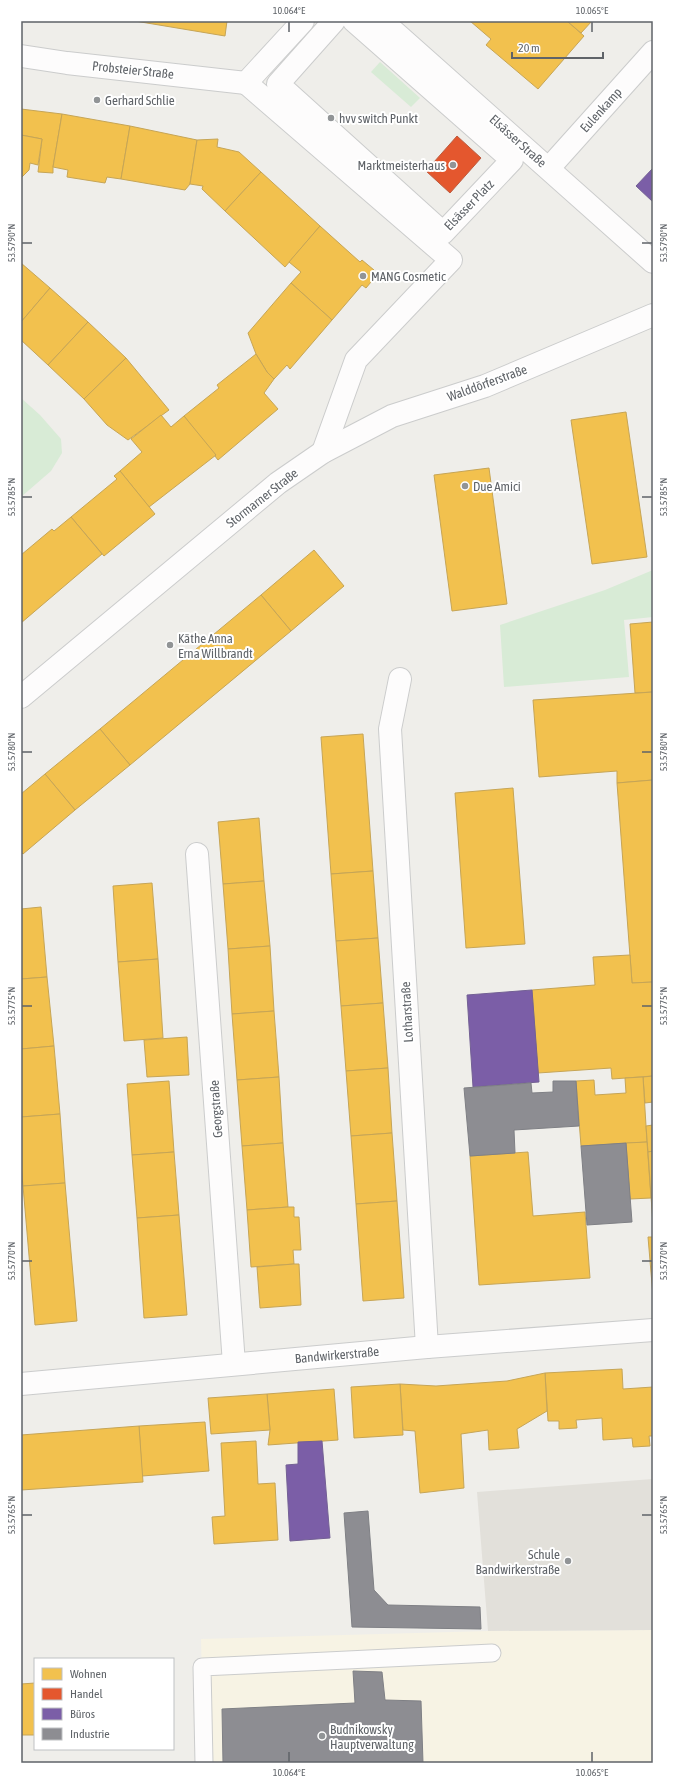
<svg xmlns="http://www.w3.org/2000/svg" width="674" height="1784" viewBox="0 0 674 1784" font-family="'Asap Condensed',sans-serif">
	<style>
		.commercial { fill: #f7f3e4 }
		.education { fill: #e2e0da }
		.green { fill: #d8ebd6 }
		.homes { fill: #f2c14e; stroke: #c6a556 }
		.shops { fill: #e4572e; stroke: #bc5b3f }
		.offices { fill: #7b5ea7; stroke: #736094 }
		.industry { fill: #8d8d92; stroke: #7f8085 }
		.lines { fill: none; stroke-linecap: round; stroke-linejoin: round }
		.service-casing { stroke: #cbcccc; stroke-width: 19 }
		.pedestrian-casing { stroke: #cbcccc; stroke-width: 24 }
		.minor-casing { stroke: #cbcccc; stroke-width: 24 }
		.tertiary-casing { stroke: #cbcccc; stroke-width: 24 }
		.service { stroke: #fdfcfc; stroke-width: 17 }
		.pedestrian { stroke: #fdfcfc; stroke-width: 22 }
		.minor { stroke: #fdfcfc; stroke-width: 22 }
		.tertiary { stroke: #fdfcfc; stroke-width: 22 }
		.ticks { fill: none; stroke: #5f6368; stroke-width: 1.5 }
		.poi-dot { fill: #919496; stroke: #fff; stroke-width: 1.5 }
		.labels { text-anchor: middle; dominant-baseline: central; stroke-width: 4; stroke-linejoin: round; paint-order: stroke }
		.street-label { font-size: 13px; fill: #5f6368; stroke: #fff }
		.poi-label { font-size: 13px; fill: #5f6368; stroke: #fff; text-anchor: start }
		.neatline { fill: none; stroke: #5f6368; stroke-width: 1.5 }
		.ticks-label { font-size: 10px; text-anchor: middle; fill: #5f6368 }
	</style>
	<rect width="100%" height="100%" fill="#efeeea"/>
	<path class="commercial" d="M653,1630V1763H204L201,1639L488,1631Z"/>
	<path class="education" d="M653,1479V1630L488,1631L477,1492Z"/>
	<g class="green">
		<path d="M380,62L420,98L411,107L371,72Z"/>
		<path d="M21,398L40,415L61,439L62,453L51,471L21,497Z"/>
		<path d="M653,570V617L624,620L629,677L504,687L500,625L605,590Z"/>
	</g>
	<g class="homes">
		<path d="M135,21H227L225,36Z"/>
		<path d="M470,21H567L584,36L538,89L486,45L491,39Z"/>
		<path d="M567,21H592L581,33Z"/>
		<path d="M21,109L62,114L53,167V173L38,172L42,139L21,135Z"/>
		<path d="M62,114L130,126L121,179L107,177L105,183L67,177L68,170L53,167Z"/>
		<path d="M130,126L197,140L190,184L185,190L121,179Z"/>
		<path d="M21,135L42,139L38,165L30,163L29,170L21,178Z"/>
		<path d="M218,139L217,147L239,152L261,172L225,211L202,189L203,186L190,184L197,140Z"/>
		<path d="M261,172L320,226L285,267L225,211Z"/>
		<path d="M320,226L360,262L362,260L374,270L372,273L376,276L366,288L362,285L332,320L291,283L301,272L289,262Z"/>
		<path d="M21,263L50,288L21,322Z"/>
		<path d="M291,283L332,320L290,369L287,365L274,379L267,372L256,354L248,333Z"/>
		<path d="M50,288L88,322L48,365L21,340V322Z"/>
		<path d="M88,322L126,358L84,399L48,365Z"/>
		<path d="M256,354L267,372L274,379L264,393L278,409L218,460L184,416L219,388L217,385Z"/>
		<path d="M126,358L169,410L128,440L107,425L84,399Z"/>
		<path d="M626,412L647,557L592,564L571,420Z"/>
		<path d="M161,415L171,427L184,416L216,455L149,507L120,471L142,452L131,439Z"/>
		<path d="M489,468L507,604L452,611L434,475Z"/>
		<path d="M120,471L155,514L104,556L71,517L117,479L114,476Z"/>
		<path d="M71,517L102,554L21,623V555L52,529L54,531Z"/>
		<path d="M314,550L344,586L291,631L261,595Z"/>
		<path d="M261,595L291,631L130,765L100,729Z"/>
		<path d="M653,622V692L635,693L630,624Z"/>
		<path d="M653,692V780L617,783V771L539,777L533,700Z"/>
		<path d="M100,729L130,765L75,810L45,774Z"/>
		<path d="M363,734L373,871L331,874L321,737Z"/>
		<path d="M45,774L75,810L23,854L21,852V794Z"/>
		<path d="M653,780V982L632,983L617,783Z"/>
		<path d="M513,788L525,944L466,948L455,793Z"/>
		<path d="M259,818L264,881L223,884L218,822Z"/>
		<path d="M373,871L378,938L336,941L331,874Z"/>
		<path d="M264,881L270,946L228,949L223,884Z"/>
		<path d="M152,883L158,959L118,962L113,886Z"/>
		<path d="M41,907L47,977L21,979V909Z"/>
		<path d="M378,938L383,1003L341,1006L336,941Z"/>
		<path d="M270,946L274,1011L232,1014L228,949Z"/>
		<path d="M630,955L632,983L653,982V1076L612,1079L611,1068L538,1073L532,990L595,985L593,957Z"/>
		<path d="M158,959L163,1038L124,1041L118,962Z"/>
		<path d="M47,977L54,1046L21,1049V979Z"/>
		<path d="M383,1003L388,1068L346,1071L341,1006Z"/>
		<path d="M274,1011L279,1077L237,1080L232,1014Z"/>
		<path d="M187,1037L189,1075L147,1077L144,1040Z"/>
		<path d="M54,1046L60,1114L21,1117V1049Z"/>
		<path d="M388,1068L392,1133L351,1136L346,1071Z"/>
		<path d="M653,1076V1102L645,1103L643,1077Z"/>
		<path d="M279,1077L283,1143L242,1146L237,1080Z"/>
		<path d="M643,1077L647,1142L581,1146L576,1081L594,1080L595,1095L626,1093L625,1078Z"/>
		<path d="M169,1081L174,1152L132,1155L127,1084Z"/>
		<path d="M60,1114L65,1183L23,1186L21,1166V1117Z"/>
		<path d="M653,1125V1151L648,1152L646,1126Z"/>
		<path d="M392,1133L397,1201L356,1204L351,1136Z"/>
		<path d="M647,1142L651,1198L630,1199L626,1143Z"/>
		<path d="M283,1143L288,1207L247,1210L242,1146Z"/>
		<path d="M653,1151V1225L648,1152Z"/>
		<path d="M174,1152L179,1215L137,1218L132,1155Z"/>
		<path d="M528,1152L533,1216L585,1212L590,1278L479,1285L470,1156Z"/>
		<path d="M65,1183L77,1321L35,1325L23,1186Z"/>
		<path d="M397,1201L404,1298L363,1301L356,1204Z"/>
		<path d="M288,1207H294V1217H299L301,1250H293L294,1264L251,1267L247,1210Z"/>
		<path d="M179,1215L187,1315L144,1318L137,1218Z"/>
		<path d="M648,1237H653V1296Z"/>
		<path d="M294,1264H299L301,1305L260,1308L257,1267Z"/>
		<path d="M622,1369L623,1389L653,1387V1436H649L650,1446L633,1447L632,1438L603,1440L602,1418L576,1420L577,1428L559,1429V1421H548L545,1373Z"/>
		<path d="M545,1373L547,1411L517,1429L519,1448L489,1450L488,1430L461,1434L464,1488L420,1493L415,1431L403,1430L400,1384L436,1386L507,1381Z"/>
		<path d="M400,1384L403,1435L354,1438L351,1387Z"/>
		<path d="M334,1389L338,1440L268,1445L270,1430L267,1394Z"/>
		<path d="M267,1394L270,1430L211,1434L208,1398Z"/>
		<path d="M205,1422L209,1471L142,1476L139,1426Z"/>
		<path d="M139,1426L143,1482L21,1490V1435Z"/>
		<path d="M256,1441L258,1484L275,1483L278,1540L214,1544L212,1517L225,1516L221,1443Z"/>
		<path d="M35,1683V1735H21V1684Z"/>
	</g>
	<path class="shops" d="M457,136L481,158L450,193L426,171Z"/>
	<g class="offices">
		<path d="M653,168V202L636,186Z"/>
		<path d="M532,990L539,1082L473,1087L467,995Z"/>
		<path d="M322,1441L330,1538L290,1541L286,1465L298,1464V1442Z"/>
	</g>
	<g class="industry">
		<path d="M553,1081H576L579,1126L514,1130L515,1153L470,1156L464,1088L531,1083L532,1093L553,1092Z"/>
		<path d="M626,1143L632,1222L587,1225L581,1146Z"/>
		<path d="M368,1511L374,1590L388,1605L480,1607L481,1629L352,1627L344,1513Z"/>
		<path d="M353,1671L382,1672L385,1700L421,1701L423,1763H223L222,1709L355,1703Z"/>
	</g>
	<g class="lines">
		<g class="service-casing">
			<path id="service" d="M204,1763L202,1667L492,1653"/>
		</g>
		<g class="pedestrian-casing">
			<path id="pedestrian" d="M334,21L278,84L443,233L512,160L354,21"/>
		</g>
		<g class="minor-casing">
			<g id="minor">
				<path d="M382,21L653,262"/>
				<path d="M21,56L67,63L246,83"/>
				<path d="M246,83L451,260L356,360L323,452"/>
				<path d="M246,83L303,21"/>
				<path d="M549,168L653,52"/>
				<path d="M400,679L390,729L427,1347"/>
				<path d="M197,854L234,1364"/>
				<path d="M21,1384L427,1347L653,1330"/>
			</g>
		</g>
		<g class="tertiary-casing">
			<path id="tertiary" d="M21,697L278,483L323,452L392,416L485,386L653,315"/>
		</g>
		<use href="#service" class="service"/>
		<use href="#pedestrian" class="pedestrian"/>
		<use href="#minor" class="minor"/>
		<use href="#tertiary" class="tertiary"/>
	</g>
	<path class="ticks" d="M289,22V32M592,22V32M22,243H32M642,243H652M22,497H32M642,497H652M22,752H32M642,752H652M22,1006H32M642,1006H652M22,1261H32M642,1261H652M22,1515H32M642,1515H652M289,1752V1762M592,1752V1762"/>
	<g class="poi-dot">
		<circle cx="97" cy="100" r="4"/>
		<circle cx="331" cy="118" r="4"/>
		<circle cx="453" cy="165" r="4"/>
		<circle cx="363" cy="276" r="4"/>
		<circle cx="465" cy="486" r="4"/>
		<circle cx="170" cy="645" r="4"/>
		<circle cx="568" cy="1561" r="4"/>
		<circle cx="322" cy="1736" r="4"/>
	</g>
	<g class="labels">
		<g class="street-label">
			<text transform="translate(133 70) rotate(6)">Probsteier Straße</text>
			<text transform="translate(601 110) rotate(-48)">Eulenkamp</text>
			<text transform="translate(518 141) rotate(42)">Elsässer Straße</text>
			<text transform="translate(469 205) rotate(-46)">Elsässer Platz</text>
			<text transform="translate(487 383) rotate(-20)">Walddörferstraße</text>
			<text transform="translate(262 498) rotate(-38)">Stormarner Straße</text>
			<text transform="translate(407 1012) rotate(-93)">Lotharstraße</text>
			<text transform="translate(216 1109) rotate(-94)">Georgstraße</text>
			<text transform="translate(337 1355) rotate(-5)">Bandwirkerstraße</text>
		</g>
		<g class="poi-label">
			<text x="105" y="100">Gerhard Schlie</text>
			<text x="339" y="118">hvv switch Punkt</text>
			<text x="445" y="165" text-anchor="end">Marktmeisterhaus</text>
			<text x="371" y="276">MANG Cosmetic</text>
			<text x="473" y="486">Due Amici</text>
			<text x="178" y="638">Käthe Anna<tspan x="178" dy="15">Erna Willbrandt</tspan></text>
			<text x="560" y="1554" text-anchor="end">Schule<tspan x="560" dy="15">Bandwirkerstraße</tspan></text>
			<text x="330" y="1729">Budnikowsky<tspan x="330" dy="15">Hauptverwaltung</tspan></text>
		</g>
	</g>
	<rect width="674" height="1784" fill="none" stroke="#ffffff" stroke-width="44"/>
	<rect x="34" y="1658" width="140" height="92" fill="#ffffff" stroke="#bfc1c3"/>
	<rect x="42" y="1668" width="20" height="12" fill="#f2c14e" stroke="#bfc1c3"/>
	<text x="70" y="1678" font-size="12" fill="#5f6368">Wohnen</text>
	<rect x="42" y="1688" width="20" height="12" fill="#e4572e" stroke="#bfc1c3"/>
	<text x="70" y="1698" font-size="12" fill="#5f6368">Handel</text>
	<rect x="42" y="1708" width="20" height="12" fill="#7b5ea7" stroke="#bfc1c3"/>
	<text x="70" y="1718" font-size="12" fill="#5f6368">Büros</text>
	<rect x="42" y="1728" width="20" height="12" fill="#8d8d92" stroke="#bfc1c3"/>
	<text x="70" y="1738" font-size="12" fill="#5f6368">Industrie</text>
	<path d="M512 52v6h91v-6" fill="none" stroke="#5f6368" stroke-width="2"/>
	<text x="518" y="52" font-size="12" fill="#5f6368" stroke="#ffffff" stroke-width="3" paint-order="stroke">20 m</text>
	<rect x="22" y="22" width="630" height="1740" class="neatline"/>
	<g class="ticks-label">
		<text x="289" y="14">10.064°E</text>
		<text x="592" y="14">10.065°E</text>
		<text transform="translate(11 243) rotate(-90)" y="4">53.5790°N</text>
		<text transform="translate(663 243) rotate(-90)" y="4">53.5790°N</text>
		<text transform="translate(11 497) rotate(-90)" y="4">53.5785°N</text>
		<text transform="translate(663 497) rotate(-90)" y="4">53.5785°N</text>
		<text transform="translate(11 752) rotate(-90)" y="4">53.5780°N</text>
		<text transform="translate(663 752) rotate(-90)" y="4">53.5780°N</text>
		<text transform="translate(11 1006) rotate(-90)" y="4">53.5775°N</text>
		<text transform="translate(663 1006) rotate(-90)" y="4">53.5775°N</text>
		<text transform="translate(11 1261) rotate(-90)" y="4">53.5770°N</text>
		<text transform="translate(663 1261) rotate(-90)" y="4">53.5770°N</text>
		<text transform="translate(11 1515) rotate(-90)" y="4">53.5765°N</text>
		<text transform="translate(663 1515) rotate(-90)" y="4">53.5765°N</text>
		<text x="289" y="1776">10.064°E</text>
		<text x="592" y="1776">10.065°E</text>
	</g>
</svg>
